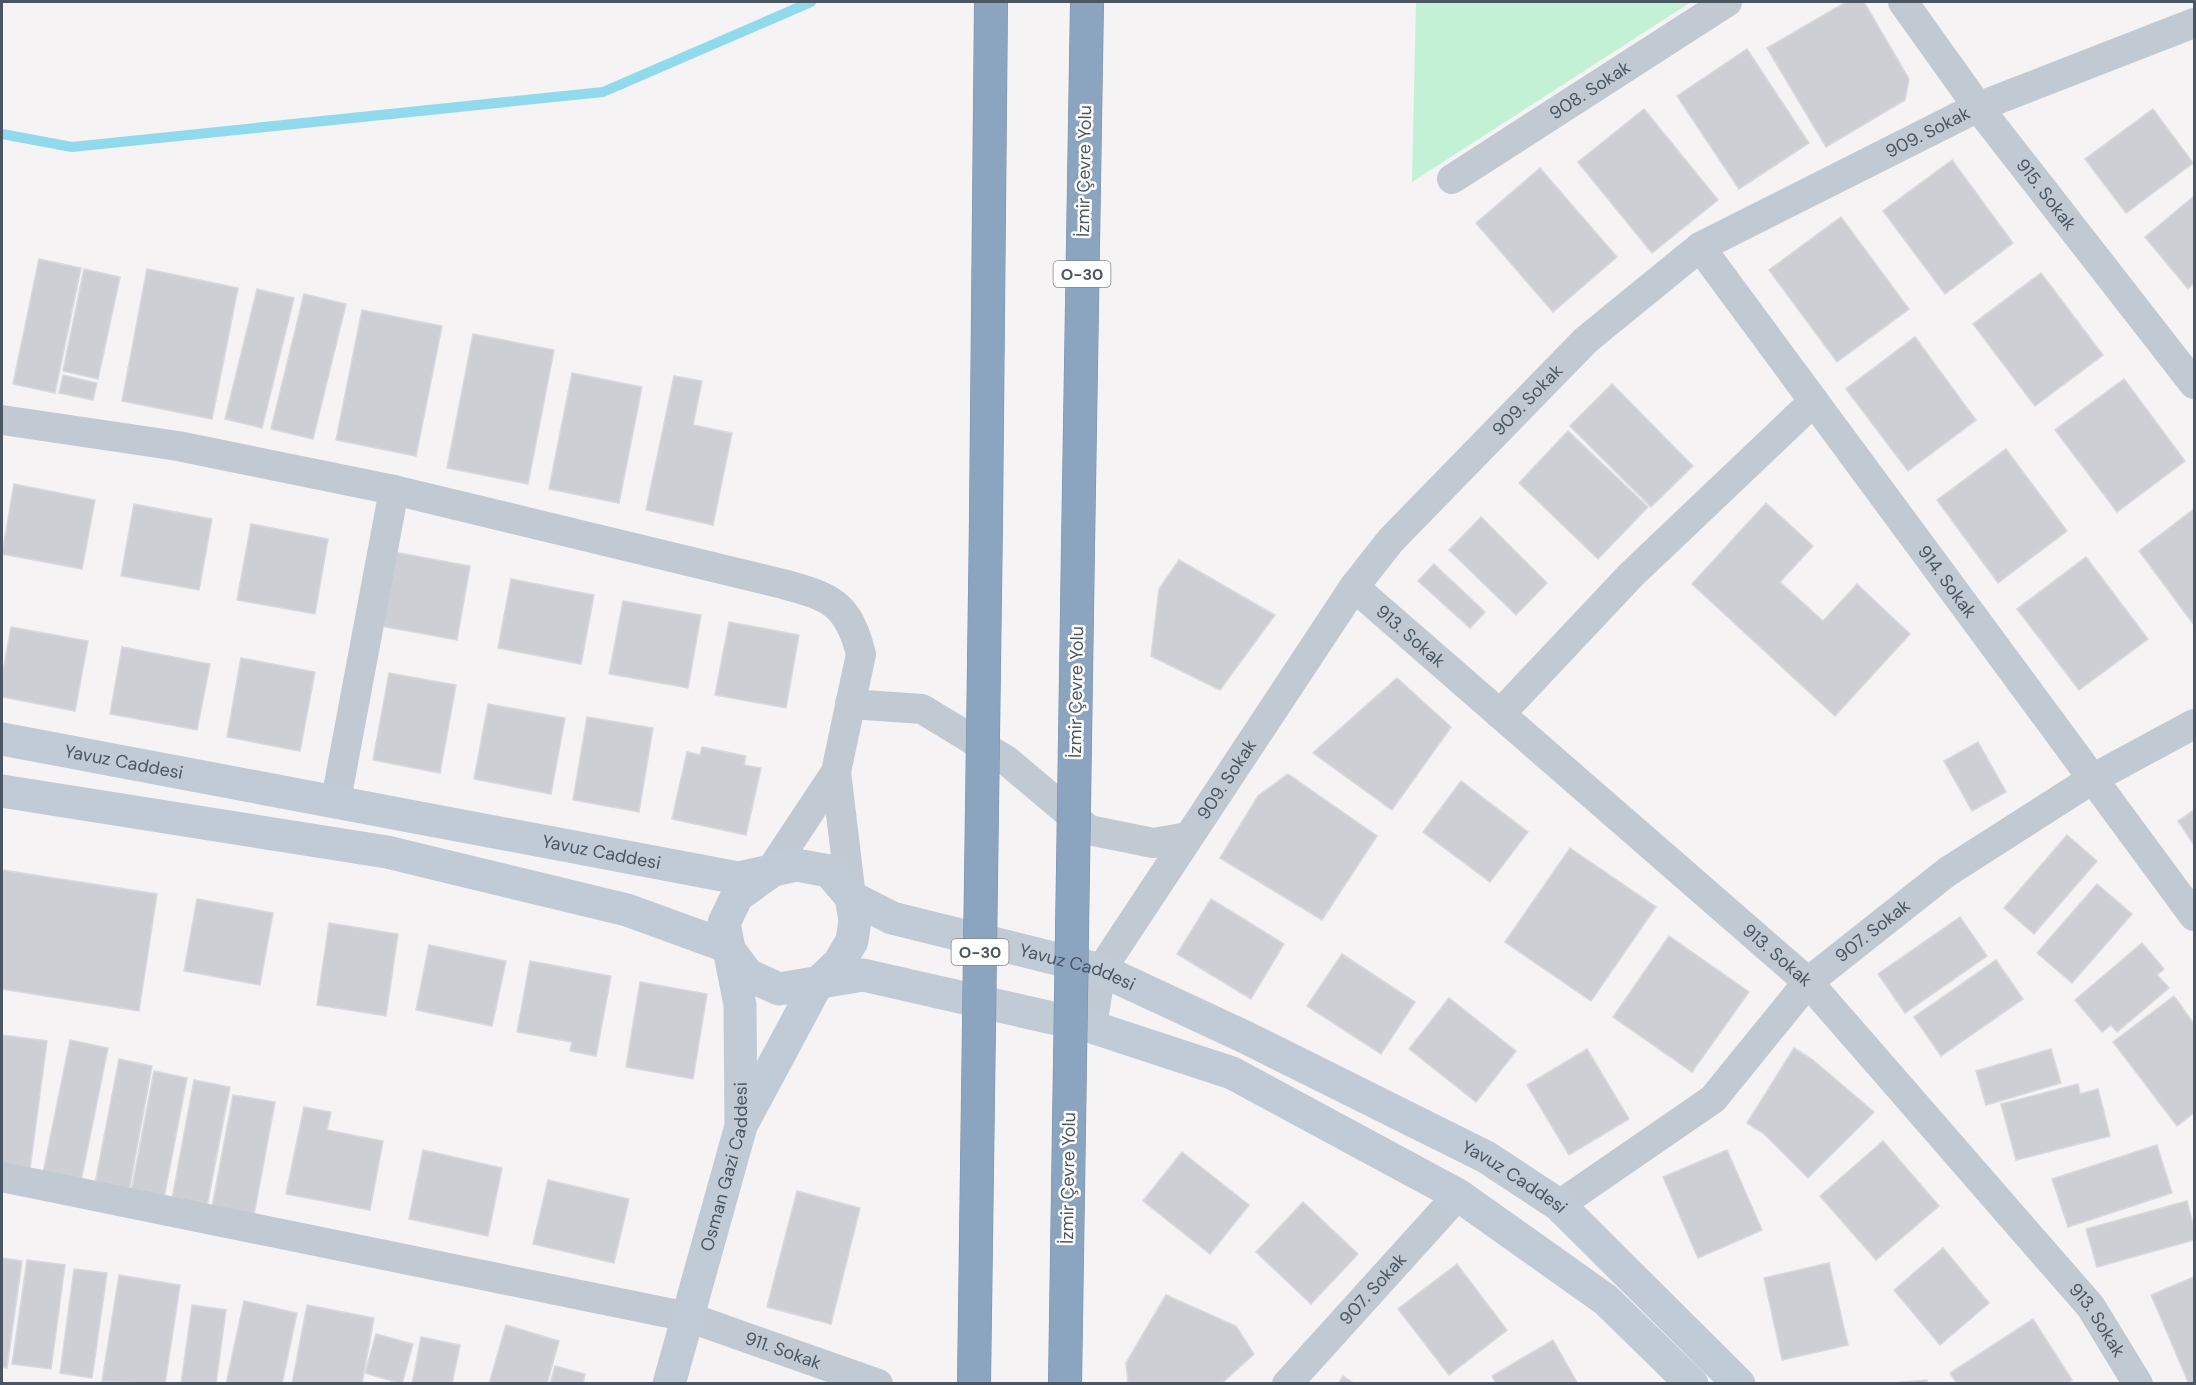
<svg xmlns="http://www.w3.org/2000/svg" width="2196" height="1385" viewBox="0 0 2196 1385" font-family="'DM Sans',sans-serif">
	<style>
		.green { fill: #c3f1d5 }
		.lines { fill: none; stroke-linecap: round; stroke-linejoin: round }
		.stream { stroke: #90daee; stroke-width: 10 }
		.building { fill: #cdcfd5; stroke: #d7d9de; stroke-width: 1.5 }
		.motorway-casing { stroke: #7690ad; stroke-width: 34 }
		.minor { stroke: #c1cad2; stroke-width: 30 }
		.secondary { stroke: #c1cbd6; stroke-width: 33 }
		.motorway { stroke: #8ba5c1; stroke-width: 33 }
		.motorway-bridge-casing { stroke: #7690ad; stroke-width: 34; stroke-linecap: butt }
		.motorway-bridge { stroke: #8ba5c1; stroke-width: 33 }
		.labels { text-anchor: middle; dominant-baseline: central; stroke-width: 5; stroke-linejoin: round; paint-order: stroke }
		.shield { fill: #fff; stroke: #808990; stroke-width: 1.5 }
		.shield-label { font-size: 16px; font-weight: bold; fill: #4a5661 }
		.street-label { font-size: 18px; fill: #4a5661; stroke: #fff }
	</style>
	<rect width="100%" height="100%" fill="#f5f3f3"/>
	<path class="green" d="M1416,2H1691L1412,182Z"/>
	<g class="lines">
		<path class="stream" d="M2,134L72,147L603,92L811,2"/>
	</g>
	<g class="building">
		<path d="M1846,2H1864L1909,79L1905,100L1826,147L1767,48Z"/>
		<path d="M1747,49L1809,143L1739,189L1677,96Z"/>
		<path d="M1644,109L1718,200L1652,253L1578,162Z"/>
		<path d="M2153,109L2193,163L2126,213L2085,159Z"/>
		<path d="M1952,160L2013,243L1945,294L1883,211Z"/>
		<path d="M1540,168L1617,257L1553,312L1476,223Z"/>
		<path d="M2194,196V283L2188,289L2145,237Z"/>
		<path d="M1841,217L1909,309L1837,362L1769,270Z"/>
		<path d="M39,259L81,268L55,393L13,384Z"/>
		<path d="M84,269L120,277L98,379L63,371Z"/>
		<path d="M147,269L238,288L212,419L122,401Z"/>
		<path d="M2041,273L2103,355L2035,406L1973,324Z"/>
		<path d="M257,289L294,298L262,428L225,419Z"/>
		<path d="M304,294L346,304L313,439L271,429Z"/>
		<path d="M362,310L442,326L416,456L336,440Z"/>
		<path d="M473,334L554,350L528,484L447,468Z"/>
		<path d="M1915,337L1976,420L1908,471L1846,389Z"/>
		<path d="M572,373L642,387L619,503L549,489Z"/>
		<path d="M63,375L97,383L93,400L59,393Z"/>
		<path d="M674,376L702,381L693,425L732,433L713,525L646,510Z"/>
		<path d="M2124,379L2185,461L2117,512L2055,430Z"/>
		<path d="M1612,384L1693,466L1651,507L1570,426Z"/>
		<path d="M1568,431L1648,507L1598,559L1519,483Z"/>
		<path d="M2006,449L2067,531L1998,583L1937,500Z"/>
		<path d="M14,484L95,500L82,569L2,554Z"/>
		<path d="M1766,503L1813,546L1780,582L1823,621L1857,584L1910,634L1835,716L1692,584Z"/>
		<path d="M134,504L212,519L199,590L121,576Z"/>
		<path d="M2194,509V625L2139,551Z"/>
		<path d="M1481,517L1547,583L1516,615L1449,550Z"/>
		<path d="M251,524L328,539L315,614L237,600Z"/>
		<path d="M394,552L470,566L457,640L380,626Z"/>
		<path d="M2086,557L2148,639L2079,690L2017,609Z"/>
		<path d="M1179,560L1275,615L1220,690L1151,656L1159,589Z"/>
		<path d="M1434,564L1485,612L1470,628L1418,581Z"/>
		<path d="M511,579L594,595L581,664L498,648Z"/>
		<path d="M623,601L701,615L688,688L609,674Z"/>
		<path d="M729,622L799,635L786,708L715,695Z"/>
		<path d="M11,627L88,641L75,711L2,697V677Z"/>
		<path d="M122,647L210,664L197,730L110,714Z"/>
		<path d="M241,658L315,672L300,751L227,737Z"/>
		<path d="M389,673L456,685L440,773L373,760Z"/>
		<path d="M1397,678L1451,727L1392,810L1313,753Z"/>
		<path d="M488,704L565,718L551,794L474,779Z"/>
		<path d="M587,717L653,728L639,812L573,800Z"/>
		<path d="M1978,742L2006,792L1972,811L1944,761Z"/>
		<path d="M702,747L746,756L744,765L761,768L746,835L672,819L687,752L700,755Z"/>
		<path d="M1288,774L1377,836L1322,920L1220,858L1258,796Z"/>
		<path d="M1461,781L1528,832L1490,882L1423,832Z"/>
		<path d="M2194,810V845L2178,821Z"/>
		<path d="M2067,835L2097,861L2034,934L2004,908Z"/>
		<path d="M1570,848L1656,907L1591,1001L1505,942Z"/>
		<path d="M2,870L157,894L139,1011L2,989Z"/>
		<path d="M2097,884L2132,914L2072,983L2037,953Z"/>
		<path d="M197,899L273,913L260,985L184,971Z"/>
		<path d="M1211,899L1284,944L1251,999L1177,954Z"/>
		<path d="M1960,917L1987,956L1905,1013L1878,974Z"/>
		<path d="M329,923L398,934L386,1016L317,1005Z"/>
		<path d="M1669,936L1749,992L1692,1072L1613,1017Z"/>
		<path d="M2142,943L2164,969L2157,975L2169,988L2117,1032L2111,1025L2102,1032L2075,1000Z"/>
		<path d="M429,945L506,961L492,1026L416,1010Z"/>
		<path d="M1342,954L1415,1002L1381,1054L1307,1006Z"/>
		<path d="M1996,960L2023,999L1941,1056L1914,1017Z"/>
		<path d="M530,961L611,976L596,1056L570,1051L572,1042L517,1032Z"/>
		<path d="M640,982L707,994L693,1079L626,1067Z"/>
		<path d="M2174,996L2194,1024V1113L2177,1126L2113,1042Z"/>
		<path d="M1449,998L1516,1051L1476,1102L1409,1049Z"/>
		<path d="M2,1035L47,1041L30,1169L2,1165Z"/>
		<path d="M70,1040L108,1048L81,1181L43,1173Z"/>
		<path d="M1794,1048L1813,1060L1874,1112L1808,1178L1763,1133L1747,1123Z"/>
		<path d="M1587,1049L1629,1119L1569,1155L1527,1085Z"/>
		<path d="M2051,1049L2061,1083L1986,1105L1976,1071Z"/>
		<path d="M119,1059L152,1066L129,1191L95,1184Z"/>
		<path d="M154,1071L187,1078L164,1198L131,1192Z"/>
		<path d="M194,1080L230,1087L207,1206L172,1199Z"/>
		<path d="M2078,1084L2080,1094L2098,1089L2110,1136L2016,1160L2001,1104Z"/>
		<path d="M233,1095L275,1102L254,1215L212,1207Z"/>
		<path d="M304,1107L331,1112L327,1130L383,1141L370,1210L286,1194Z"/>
		<path d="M1883,1141L1939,1206L1876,1260L1820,1196Z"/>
		<path d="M2157,1145L2172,1193L2068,1227L2052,1179Z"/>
		<path d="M423,1150L502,1168L488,1236L409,1219Z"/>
		<path d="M1727,1150L1762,1230L1698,1258L1663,1177Z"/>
		<path d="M1182,1152L1249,1205L1210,1254L1143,1201Z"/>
		<path d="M548,1180L629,1199L614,1263L533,1244Z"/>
		<path d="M797,1191L860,1208L831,1324L767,1307Z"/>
		<path d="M2187,1201L2194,1228V1240L2097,1267L2086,1229Z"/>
		<path d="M1303,1202L1358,1254L1311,1304L1256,1252Z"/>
		<path d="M1943,1248L1989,1303L1940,1345L1894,1290Z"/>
		<path d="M2,1258L22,1261L7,1368L2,1367Z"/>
		<path d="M27,1260L65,1265L51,1369L12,1364Z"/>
		<path d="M1829,1263L1848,1345L1782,1360L1764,1278Z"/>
		<path d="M1457,1264L1507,1330L1449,1375L1398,1309Z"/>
		<path d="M74,1269L107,1273L92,1378L60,1373Z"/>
		<path d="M119,1275L180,1285L165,1384L102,1381Z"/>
		<path d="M2194,1277V1384H2189L2151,1295Z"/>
		<path d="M1166,1295L1236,1326L1254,1354L1221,1384H1128L1126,1363Z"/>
		<path d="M244,1301L297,1313L282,1384H226Z"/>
		<path d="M192,1305L226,1310L216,1384H181Z"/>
		<path d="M307,1305L374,1318L362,1384H292Z"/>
		<path d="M2033,1319L2072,1380L2066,1384H1957L1950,1373Z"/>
		<path d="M506,1325L559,1341L547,1384H489Z"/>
		<path d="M376,1334L413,1344L402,1384L365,1373Z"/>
		<path d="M421,1337L460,1345L452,1384H412Z"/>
		<path d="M1553,1340L1578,1384H1496L1492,1376Z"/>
		<path d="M555,1366L585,1374L583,1384H550Z"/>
		<path d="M1343,1376L1355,1384H1338Z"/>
		<path d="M1927,1380V1384H1879Z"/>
	</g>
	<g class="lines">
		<g class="motorway-casing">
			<g id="motorway">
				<path d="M986,520L991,2"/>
				<path d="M1078,547L1087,2"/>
			</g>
		</g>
		<g class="minor">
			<path id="s1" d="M1903,2L1978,107L2194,384"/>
			<path id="s2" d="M1452,179L1727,2"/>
			<path id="s3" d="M1700,247L2194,916"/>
			<path d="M2,420L178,446L394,490L783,584C831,597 848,603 861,654L836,772L769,873"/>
			<path id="s4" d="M1354,587L1808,982L2091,1307L2138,1384"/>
			<path d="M850,704L922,709L1006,760L1089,830L1153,843L1188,837"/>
			<path d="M1500,714L1631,575L1814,401"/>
			<path d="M836,772L851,897"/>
			<path d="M336,800L394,490"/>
			<path id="s5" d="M1092,1027L1101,970L1354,587L1391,540L1586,340L1700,247L1978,107L2194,23"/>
			<path id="s6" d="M2,1177L688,1317L878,1384"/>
			<path id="s7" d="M1559,1205L1713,1099L1808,982L1947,872L2094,778L2194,724"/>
			<path id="s8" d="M1287,1384L1458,1195"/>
		</g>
		<g class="secondary">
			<path id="s9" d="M2,739L738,878L797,865L829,871L851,897L892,918L1101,970L1247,1038L1486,1157L1559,1205L1739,1384"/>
			<path d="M2,791L387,852L627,910L726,946L748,975L779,989L863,975L1092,1027L1232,1073L1458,1195L1606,1300L1692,1384"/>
			<path d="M743,1122L817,984L839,963L852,941L855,920L851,897"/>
			<path id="s10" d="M669,1384L741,1126L740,1005L724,923L737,896L769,873"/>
		</g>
		<use href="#motorway" class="motorway"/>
		<g class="motorway-bridge-casing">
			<g id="motorway-bridge">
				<path d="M974,1384L986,520"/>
				<path d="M1065,1384L1078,547"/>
			</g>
		</g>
		<use href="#motorway-bridge" class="motorway-bridge"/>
	</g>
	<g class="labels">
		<g class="shield">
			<rect x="1053.5" y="261" width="57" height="26" rx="4.5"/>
			<rect x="951.5" y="939" width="57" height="26" rx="4.5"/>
		</g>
		<g class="shield-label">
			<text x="1082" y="274">O-30</text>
			<text x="980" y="952">O-30</text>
		</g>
		<g class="street-label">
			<text stroke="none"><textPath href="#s2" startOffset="164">908. Sokak</textPath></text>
			<text stroke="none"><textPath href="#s5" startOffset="1258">909. Sokak</textPath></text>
			<text transform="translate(1084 171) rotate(-89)">İzmir Çevre Yolu</text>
			<text stroke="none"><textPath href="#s1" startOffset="240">915. Sokak</textPath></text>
			<text stroke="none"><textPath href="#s5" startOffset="772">909. Sokak</textPath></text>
			<text stroke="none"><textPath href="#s3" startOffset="416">914. Sokak</textPath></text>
			<text stroke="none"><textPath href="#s4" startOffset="75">913. Sokak</textPath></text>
			<text transform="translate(1076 692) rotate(-89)">İzmir Çevre Yolu</text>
			<text stroke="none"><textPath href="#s9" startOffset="124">Yavuz Caddesi</textPath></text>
			<text stroke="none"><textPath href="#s5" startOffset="286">909. Sokak</textPath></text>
			<text stroke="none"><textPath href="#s9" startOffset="610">Yavuz Caddesi</textPath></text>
			<text stroke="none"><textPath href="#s7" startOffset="420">907. Sokak</textPath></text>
			<text stroke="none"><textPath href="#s4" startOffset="561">913. Sokak</textPath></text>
			<text stroke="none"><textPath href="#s9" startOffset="1114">Yavuz Caddesi</textPath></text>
			<text stroke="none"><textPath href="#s10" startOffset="225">Osman Gazi Caddesi</textPath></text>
			<text transform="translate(1068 1178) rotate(-89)">İzmir Çevre Yolu</text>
			<text stroke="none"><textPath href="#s9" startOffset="1600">Yavuz Caddesi</textPath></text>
			<text stroke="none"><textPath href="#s8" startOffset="128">907. Sokak</textPath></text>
			<text stroke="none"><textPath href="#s4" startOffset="1047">913. Sokak</textPath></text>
			<text stroke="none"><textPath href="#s6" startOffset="801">911. Sokak</textPath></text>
		</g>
	</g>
	<rect width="2196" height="1385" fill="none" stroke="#4a5661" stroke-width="6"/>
</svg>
